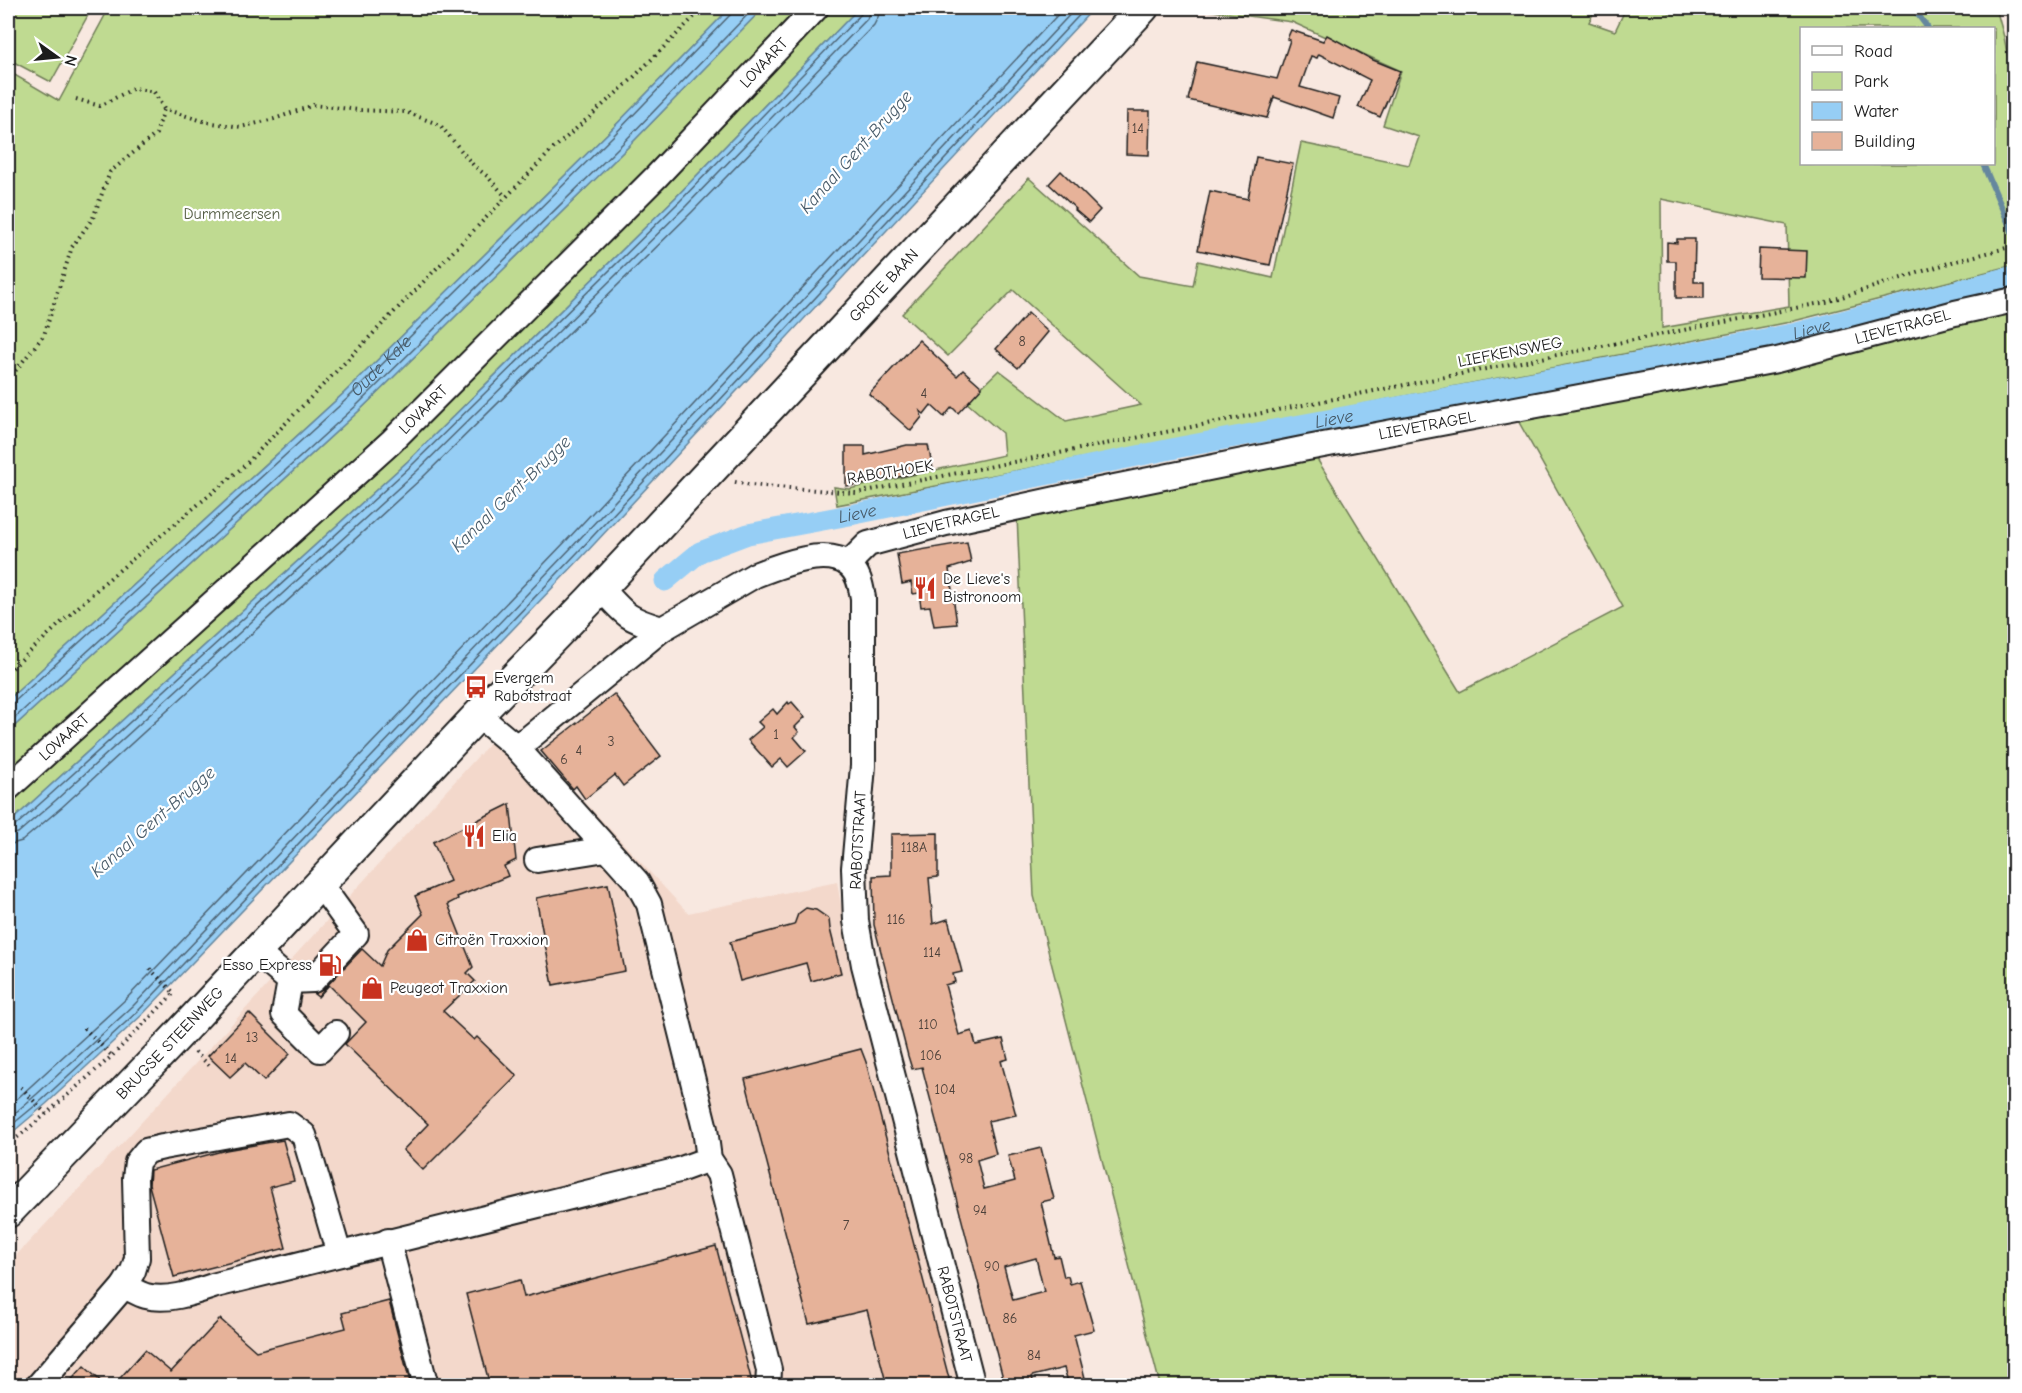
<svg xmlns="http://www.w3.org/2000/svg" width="2022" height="1393" viewBox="0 0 2022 1393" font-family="'Comic Neue',sans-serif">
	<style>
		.built { fill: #f3d8cb }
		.green { fill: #bfda91; stroke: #6e7b56; stroke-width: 1.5; fill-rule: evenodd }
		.water { fill: #96cef5; stroke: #65879e; stroke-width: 1.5 }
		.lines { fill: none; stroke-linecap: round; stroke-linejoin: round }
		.shore { stroke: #4d6373; stroke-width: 1.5 }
		.stream { stroke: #65879e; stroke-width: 6 }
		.canal { stroke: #96cef5; stroke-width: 21 }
		.building { fill: #e6b299; stroke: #1c1c1c; stroke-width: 1.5; fill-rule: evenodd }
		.minor-casing { stroke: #1c1c1c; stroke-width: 28 }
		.major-casing { stroke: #1c1c1c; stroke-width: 34 }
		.path { stroke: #1c1c1c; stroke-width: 4; stroke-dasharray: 1.5 4.5; stroke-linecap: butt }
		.minor { stroke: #fff; stroke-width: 24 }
		.major { stroke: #fff; stroke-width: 30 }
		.labels { text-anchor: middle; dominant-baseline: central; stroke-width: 4.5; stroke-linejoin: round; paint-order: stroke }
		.number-label { font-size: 14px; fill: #4e423b }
		.street-label { font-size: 16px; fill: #1c1c1c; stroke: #fff }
		.park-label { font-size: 16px; fill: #555e45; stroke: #fff }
		.poi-label { font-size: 16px; fill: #1c1c1c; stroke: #fff; text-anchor: start }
		.water-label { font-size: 18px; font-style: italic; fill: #475a68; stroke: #fff }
	</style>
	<rect width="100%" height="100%" fill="#f8e8e0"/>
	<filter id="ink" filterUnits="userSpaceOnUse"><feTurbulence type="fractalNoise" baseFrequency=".0167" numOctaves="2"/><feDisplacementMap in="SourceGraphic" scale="12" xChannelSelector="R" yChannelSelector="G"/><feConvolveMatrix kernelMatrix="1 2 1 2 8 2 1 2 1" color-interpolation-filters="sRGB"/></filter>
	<g filter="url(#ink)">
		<path class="built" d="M503,729L540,754L688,913L837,882L855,983L959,1385H8V1264L126,1139Z"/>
		<g class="green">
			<path d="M8,8H92L51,82L8,59Z"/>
			<path d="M109,8H730L610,131L344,393L8,700V71L59,101Z"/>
			<path d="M763,8H859L676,197L408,461L8,824V732L360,410L627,148Z"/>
			<path d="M1191,8H1596L1589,22L1615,31L1626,8H1658L1670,13L1674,8H1996L2004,37L2014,88V265L1790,322L837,505L834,487L849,489L1004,455L1002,433L966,402L999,370L1066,421L1141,405L1013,290L948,356L902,314L1029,178L1139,276L1193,286L1198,261L1273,278L1301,143L1409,165L1419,137L1383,125L1401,71L1292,22ZM1802,28H1994V164H1802ZM1661,199L1787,225L1789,306L1662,328Z"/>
			<path d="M2014,309V1385H1160L1034,896L1017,516L1314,454L1460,692L1623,607L1516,417Z"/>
		</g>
		<g class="water">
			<path d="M730,8H763L627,148L360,410L8,732V700L344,393L610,131Z"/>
			<path d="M859,8H1094L582,557L142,1015L46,1104L8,1136V824L408,461L676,197Z"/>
		</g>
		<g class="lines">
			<g class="shore">
				<path id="s1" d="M8,704L14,702L348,398L614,135L731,14L733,8"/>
				<path d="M8,724L356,406L623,143L754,8"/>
				<path d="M8,828L14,827L51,794L412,465L680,201L861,14L863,8"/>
				<path d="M8,836L18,833L56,800L417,471L686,206L867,19L871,8"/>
				<path d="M8,845L22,841L62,807L423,477L692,212L874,25L878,17L880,8"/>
				<path d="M8,1107L126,999L566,541L1064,8"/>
				<path d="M8,1119L37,1094L133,1006L572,547L1076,8"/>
				<path d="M8,1128L42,1100L138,1011L578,552L1086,8"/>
			</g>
			<g class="stream">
				<path d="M1913,8L1928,28"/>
				<path d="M1983,164L2014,236"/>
			</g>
			<path class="canal" id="s2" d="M665,581L700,552L748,534L855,514L1181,447L1797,333L2014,276"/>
		</g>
		<g class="building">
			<path d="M1291,30L1323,41L1327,35L1373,60L1400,71L1380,117L1358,107L1370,80L1319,54L1317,58L1311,56L1300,87L1339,98L1333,118L1274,97L1267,118L1188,100L1197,62L1277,79L1290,40L1287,39Z"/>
			<path d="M1127,111H1150L1149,155L1126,154Z"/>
			<path d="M1256,157L1293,164L1270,265L1198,250L1210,191L1248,199Z"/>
			<path d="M1061,171L1100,210L1089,222L1075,210L1076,209L1049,184Z"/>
			<path d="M1677,239H1695L1694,282H1704V298H1676V261H1667V242L1677,243Z"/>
			<path d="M1759,249L1807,251L1806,278L1758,277Z"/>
			<path d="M1028,313L1048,332L1018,368L996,349Z"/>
			<path d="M919,340L957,376L963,370L982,387L958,413L952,407L944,417L931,405L924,414L920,411L922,417L911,431L869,394Z"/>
			<path d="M907,445H928L933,469L868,484L846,486V446H865V455Z"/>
			<path d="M967,542L971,562L949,569L957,624L934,626L930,606L921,607L919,593L913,594L911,582L902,584L897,554Z"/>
			<path d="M614,694L661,756L623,786L615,775L585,799L576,786L573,789L541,751Z"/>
			<path d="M788,702L789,704L792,702L805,717L795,727L799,732L794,737L806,751L788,767L781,759L772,767L748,740L763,727L758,722L773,709L777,714Z"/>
			<path d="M510,804L516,860L504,866L508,876L457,897L458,899L448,904L473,967L467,973L475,981L443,1011L474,1040L477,1037L517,1076L423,1170L403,1150L428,1124L345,1044L366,1022L329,985L318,997L314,994L323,990L362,949L380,966L387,950L423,914L415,896L450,881L433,842Z"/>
			<path d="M938,833V877L929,878L933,924L948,919L962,972L953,974L955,982L945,985L959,1035L972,1031L976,1045L1003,1039L1008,1059L1001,1061L1016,1115L988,1121L996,1154L977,1160L984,1189L1015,1181L1008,1156L1041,1148L1054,1199L1041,1202L1054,1257L1059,1256L1064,1277L1068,1276L1070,1284L1080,1281L1094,1330L1074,1335L1085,1378L1068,1382L1064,1368L1032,1376L1034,1386H1005L922,1067L912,1069L908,1056L874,925L873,876L891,875V834ZM1036,1258L1044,1292L1013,1300L1004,1267Z"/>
			<path d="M608,884L625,971L553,985L536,898Z"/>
			<path d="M806,908L816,910L829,919L830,929L841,973L811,981L806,963L740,981L730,942L794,925L798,914Z"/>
			<path d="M249,1013L290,1054L264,1081L245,1063L230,1077L208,1056Z"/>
			<path d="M861,1049L866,1062L951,1386H887L867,1310L809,1324L745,1079Z"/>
			<path d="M283,1140L294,1181L270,1187L286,1248L174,1277L149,1185L150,1170L226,1150Z"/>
			<path d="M716,1246L753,1386H490L466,1294L520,1280L524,1297Z"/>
			<path d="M389,1301L411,1386H113L145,1350L171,1372L220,1319L256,1351L346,1328L342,1313Z"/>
			<path d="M84,1366L106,1386H66Z"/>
		</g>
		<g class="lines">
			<g class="minor-casing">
				<g id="minor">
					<path id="s3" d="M848,564L868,544L946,523L1070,496L1302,449L1777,360L1955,313L2014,300"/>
					<path d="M601,588C625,615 627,619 662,629"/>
					<path id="s4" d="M478,715L515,746L529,738L662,629L755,575C778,566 827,546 849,565C859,573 861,587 863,598V766L854,868L856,921L864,965L973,1386"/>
					<path d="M515,746L637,882L649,904L705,1129L709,1159L719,1174L769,1370L768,1386"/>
					<path id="s5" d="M8,788L391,442L656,177L816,8"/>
					<path d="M537,860L606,849"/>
					<path d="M256,952L290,981L284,1014L320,1050L336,1033"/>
					<path d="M290,981L313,980L356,934L320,884"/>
					<path d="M388,1241L426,1386"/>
					<path d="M124,1286L133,1271L137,1258L135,1178L137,1162L146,1151L163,1147L289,1124L304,1135L339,1254"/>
					<path d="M38,1386L124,1286C131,1289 139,1294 146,1296C168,1302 195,1292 216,1285L679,1170L709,1159"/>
				</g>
			</g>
			<g class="major-casing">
				<g id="major">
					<path id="s6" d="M8,1212L166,1048L478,715L590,600L1143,8"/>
				</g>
			</g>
			<g class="path">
				<path d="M76,99L100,106L134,88L154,92L164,109L206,122L241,127L274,119L314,105L359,110L406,112L440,125L474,166L487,176L506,197"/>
				<path d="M8,380L44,335L72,247L93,218L110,172L156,134L164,109"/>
				<path d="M735,482L750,485L856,493L1826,302L1952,262L2014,246"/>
				<path d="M8,672L104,583L243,467L552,150L631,80L703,8"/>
				<path d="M84,1028L112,1056"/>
				<path d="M195,1052L212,1068"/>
				<path d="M21,1087L46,1114"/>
				<path d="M8,1145L46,1114L112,1056L174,993L148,967"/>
			</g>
			<use href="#minor" class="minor"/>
			<use href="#major" class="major"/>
		</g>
	</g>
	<defs>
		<g id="restaurant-bare" transform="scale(1.8)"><path d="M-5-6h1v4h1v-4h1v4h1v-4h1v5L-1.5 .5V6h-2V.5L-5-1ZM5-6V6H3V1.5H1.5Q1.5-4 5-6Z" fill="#c8321e" stroke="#fff" stroke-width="2.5" paint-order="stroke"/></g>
		<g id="bus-bare" transform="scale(1.8)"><path d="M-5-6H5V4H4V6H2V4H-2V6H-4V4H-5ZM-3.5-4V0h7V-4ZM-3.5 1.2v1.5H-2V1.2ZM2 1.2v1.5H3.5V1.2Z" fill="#c8321e" stroke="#fff" stroke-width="2.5" paint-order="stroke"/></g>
		<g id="shop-bare" transform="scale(1.8)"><path d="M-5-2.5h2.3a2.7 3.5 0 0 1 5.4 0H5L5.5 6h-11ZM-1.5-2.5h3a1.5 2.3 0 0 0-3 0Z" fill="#c8321e" stroke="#fff" stroke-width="2.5" paint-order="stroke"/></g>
		<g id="fuel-bare" transform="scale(1.8)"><path d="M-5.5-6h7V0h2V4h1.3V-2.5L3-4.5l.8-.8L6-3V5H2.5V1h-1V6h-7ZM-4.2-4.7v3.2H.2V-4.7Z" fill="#c8321e" stroke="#fff" stroke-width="2.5" paint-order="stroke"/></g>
	</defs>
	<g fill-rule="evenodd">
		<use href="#restaurant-bare" x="925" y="588"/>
		<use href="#bus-bare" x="476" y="687"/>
		<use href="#restaurant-bare" x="474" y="836"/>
		<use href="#shop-bare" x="417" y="940"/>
		<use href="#fuel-bare" x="330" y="965"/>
		<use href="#shop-bare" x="372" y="988"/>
	</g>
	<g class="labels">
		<g class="number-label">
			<text x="1138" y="128">14</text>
			<text x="1022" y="341">8</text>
			<text x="924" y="393">4</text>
			<text x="776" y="734">1</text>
			<text x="611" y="741">3</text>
			<text x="579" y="750">4</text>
			<text x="564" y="759">6</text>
			<text x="914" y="847">118A</text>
			<text x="896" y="919">116</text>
			<text x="932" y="952">114</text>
			<text x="928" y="1024">110</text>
			<text x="252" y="1037">13</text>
			<text x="931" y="1055">106</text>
			<text x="231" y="1058">14</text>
			<text x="945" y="1089">104</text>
			<text x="966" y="1158">98</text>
			<text x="980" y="1210">94</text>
			<text x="846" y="1225">7</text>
			<text x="992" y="1266">90</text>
			<text x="1010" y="1318">86</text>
			<text x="1034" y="1355">84</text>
		</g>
		<g class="street-label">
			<text stroke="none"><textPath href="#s5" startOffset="1048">LOVAART</textPath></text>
			<text stroke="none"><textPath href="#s6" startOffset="1275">GROTE BAAN</textPath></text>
			<text stroke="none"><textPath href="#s3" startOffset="1086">LIEVETRAGEL</textPath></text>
			<text transform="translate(1510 352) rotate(-11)">LIEFKENSWEG</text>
			<text stroke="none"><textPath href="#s5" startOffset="562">LOVAART</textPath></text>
			<text stroke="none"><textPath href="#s3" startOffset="600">LIEVETRAGEL</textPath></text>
			<text transform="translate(890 472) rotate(-9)">RABOTHOEK</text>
			<text stroke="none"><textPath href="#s3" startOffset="114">LIEVETRAGEL</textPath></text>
			<text stroke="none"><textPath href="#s5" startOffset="76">LOVAART</textPath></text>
			<text transform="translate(858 840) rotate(-87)">RABOTSTRAAT</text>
			<text stroke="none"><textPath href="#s6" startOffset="234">BRUGSE STEENWEG</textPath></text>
			<text stroke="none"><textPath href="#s4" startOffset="1208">RABOTSTRAAT</textPath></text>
		</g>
		<g class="park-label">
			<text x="232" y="214">Durmmeersen</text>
		</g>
		<g class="poi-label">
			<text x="943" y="579">De Lieve's<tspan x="943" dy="18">Bistronoom</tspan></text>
			<text x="494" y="678">Evergem<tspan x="494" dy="18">Rabotstraat</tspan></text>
			<text x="492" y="836">Elia</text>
			<text x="435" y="940">Citroën Traxxion</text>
			<text x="312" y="965" text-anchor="end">Esso Express</text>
			<text x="390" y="988">Peugeot Traxxion</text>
		</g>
		<g class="water-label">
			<text transform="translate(856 152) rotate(-48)">Kanaal Gent-Brugge</text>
			<text stroke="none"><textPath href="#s2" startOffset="1180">Lieve</textPath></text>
			<text stroke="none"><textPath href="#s1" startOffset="504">Oude Kale</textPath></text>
			<text stroke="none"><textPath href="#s2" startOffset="694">Lieve</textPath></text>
			<text transform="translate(511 494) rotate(-44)">Kanaal Gent-Brugge</text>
			<text stroke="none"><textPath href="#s2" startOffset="208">Lieve</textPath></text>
			<text transform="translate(153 822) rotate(-41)">Kanaal Gent-Brugge</text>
		</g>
	</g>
	<rect width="2022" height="1393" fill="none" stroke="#fff" stroke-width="30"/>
	<rect x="15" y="15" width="1992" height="1363" fill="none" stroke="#1c1c1c" stroke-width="2" filter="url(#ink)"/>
	<rect x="1800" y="27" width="195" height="138" fill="#ffffff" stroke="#a4a4a4" stroke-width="1.5"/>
	<rect x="1812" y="46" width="30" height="9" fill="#ffffff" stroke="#a4a4a4" stroke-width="1.5"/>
	<text x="1854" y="57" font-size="18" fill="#1c1c1c">Road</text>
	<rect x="1812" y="72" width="30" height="18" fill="#bfda91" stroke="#a4a4a4" stroke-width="1.5"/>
	<text x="1854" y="87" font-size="18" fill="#1c1c1c">Park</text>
	<rect x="1812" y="102" width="30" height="18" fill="#96cef5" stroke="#a4a4a4" stroke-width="1.5"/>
	<text x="1854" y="117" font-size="18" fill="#1c1c1c">Water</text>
	<rect x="1812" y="132" width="30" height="18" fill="#e6b299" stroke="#a4a4a4" stroke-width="1.5"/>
	<text x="1854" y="147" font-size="18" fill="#1c1c1c">Building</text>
	<g transform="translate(57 57) rotate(105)" stroke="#ffffff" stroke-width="4.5" paint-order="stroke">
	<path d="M0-4.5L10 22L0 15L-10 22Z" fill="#1c1c1c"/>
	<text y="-9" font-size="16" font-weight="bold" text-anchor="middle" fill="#1c1c1c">N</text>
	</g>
</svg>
